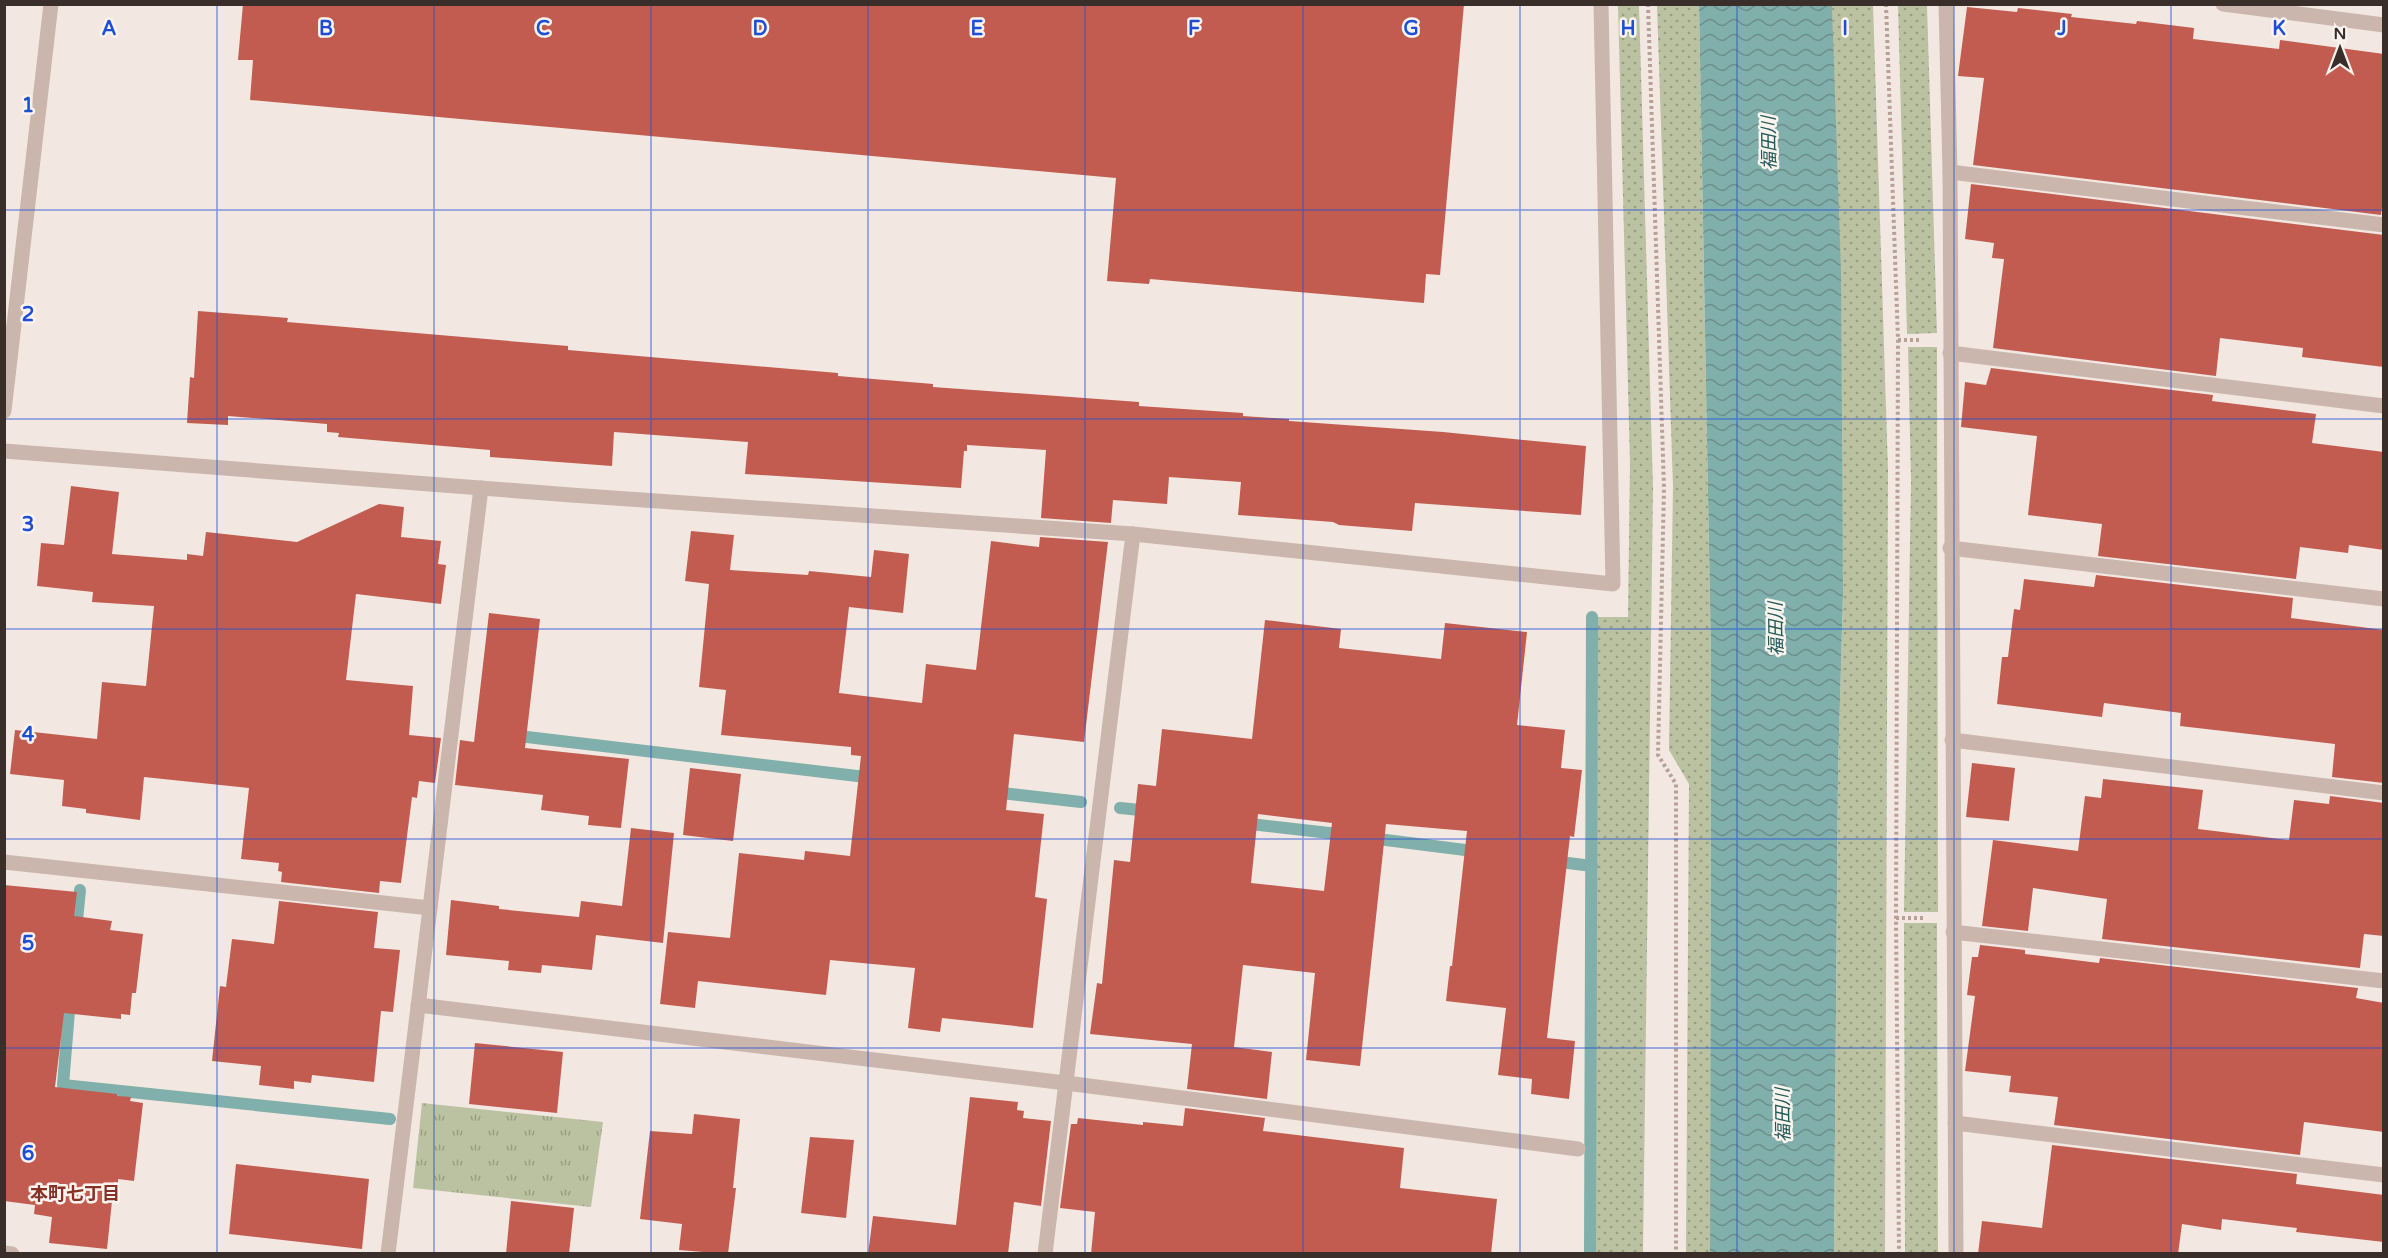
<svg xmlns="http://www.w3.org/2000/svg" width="2388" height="1258" viewBox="0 0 2388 1258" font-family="'Varela Round','Noto Sans JP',sans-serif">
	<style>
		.grass { fill: url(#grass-dots) }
		.park { fill: url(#park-tufts) }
		.water { fill: url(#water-waves) }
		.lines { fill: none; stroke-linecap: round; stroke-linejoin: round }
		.stream { stroke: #81afab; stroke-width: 12 }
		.building { fill: #c25c50; fill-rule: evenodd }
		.path { stroke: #b7a097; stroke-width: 4; stroke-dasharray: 3 3; stroke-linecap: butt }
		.minor { stroke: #cbb6ad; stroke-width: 15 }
		.tertiary { stroke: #cbb6ad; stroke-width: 15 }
		.grid { fill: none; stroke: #1d4ed8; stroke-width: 1.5; stroke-opacity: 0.55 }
		.labels { text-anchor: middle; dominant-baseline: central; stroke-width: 5; stroke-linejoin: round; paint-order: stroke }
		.water-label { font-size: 18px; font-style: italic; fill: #225a56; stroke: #faf3ee }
		.neighbourhood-label { font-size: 18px; font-weight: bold; fill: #863027; stroke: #faf3ee }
		.grid-label { font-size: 20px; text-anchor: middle; font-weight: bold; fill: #1d4ed8; stroke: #faf3ee; stroke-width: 5; stroke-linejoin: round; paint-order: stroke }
	</style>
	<defs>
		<pattern id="grass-dots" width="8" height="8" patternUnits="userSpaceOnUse" patternTransform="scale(1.5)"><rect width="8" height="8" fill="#bbc2a1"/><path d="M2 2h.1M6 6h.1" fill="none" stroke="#999e83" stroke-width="1.8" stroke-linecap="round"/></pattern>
		<pattern id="park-tufts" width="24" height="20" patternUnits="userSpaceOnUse" patternTransform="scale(1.5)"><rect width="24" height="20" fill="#bbc2a1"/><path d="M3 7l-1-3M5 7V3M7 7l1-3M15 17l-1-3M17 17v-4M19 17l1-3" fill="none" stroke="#999e83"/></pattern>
		<pattern id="water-waves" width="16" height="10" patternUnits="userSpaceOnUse" patternTransform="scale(1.5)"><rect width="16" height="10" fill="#81afab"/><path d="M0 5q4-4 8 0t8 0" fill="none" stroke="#6b8f8b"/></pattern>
	</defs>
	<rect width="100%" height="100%" fill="#f3e8e1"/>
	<g class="grass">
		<path d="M1639,5L1653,488L1643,1253L1594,1254L1596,617H1628L1630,463L1618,5Z"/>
		<path d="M1657,5H1699L1711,657L1710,1254L1686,1253L1689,784L1669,750L1673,487Z"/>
		<path d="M1832,5H1873L1888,470L1885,1254L1834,1253L1838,773L1843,593Z"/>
		<path d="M1898,5H1927L1937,333L1907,334Z"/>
		<path d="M1908,347H1937L1938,912H1904L1911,482Z"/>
		<path d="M1904,923H1937L1938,1253H1905Z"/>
	</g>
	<path class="park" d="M422,1103L603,1122L591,1207L413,1188Z"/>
	<path class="water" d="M1699,5H1832L1841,273L1843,593L1838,773L1834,1253H1710L1711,657Z"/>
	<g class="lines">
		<g class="stream">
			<path d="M510,735L874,778"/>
			<path d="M993,792L1081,802"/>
			<path d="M1120,808L1151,811"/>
			<path d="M1242,823L1347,835"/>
			<path d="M1370,838L1481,852"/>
			<path d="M1552,861L1592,866"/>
			<path d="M76,931L80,890"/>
			<path d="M70,999L63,1085L390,1119"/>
			<path d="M1590,1254L1592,617"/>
		</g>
	</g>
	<g class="building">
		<path d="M243,4H1464L1440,275L1426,274L1424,303L1150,279L1149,284L1107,281L1116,178L250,100L253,60H238Z"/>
		<path d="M1967,7L2017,12L2018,8L2072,14L2071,17L2136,24L2137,21L2194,28L2193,39L2279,49L2280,40L2384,54V192L2381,215L1973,165L1984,78L1958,76Z"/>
		<path d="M1971,184L2384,235V367L2302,357L2303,348L2220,338L2216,376L1993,348L2004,259L1992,258L1994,243L1965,239Z"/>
		<path d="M198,311L288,318L287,322L568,346V350L838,373V376L933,384V387L1139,402V406L1243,413V416L1289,419V421L1443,432L1586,446L1581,515L1415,503L1412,531L1339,525L1333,522L1238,515L1241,482L1169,477L1167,504L1113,500L1111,523L1041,518L1046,450L967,445V451H964L961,488L745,474L748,442L614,432L612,466L490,457V450L338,437L339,433L327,432V424L228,416V425L187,423L190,377L194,378Z"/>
		<path d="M1991,368L2213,395L2212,401L2316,414L2312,443L2384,452V550L2349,545L2348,553L2300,547L2296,579L2098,556L2102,524L2028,515L2037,436L1961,427L1965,382L1986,385Z"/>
		<path d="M71,486L119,492L112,554L187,560V554L203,556L206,532L297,542L379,504L404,507L401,537L441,541L438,564L446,565L441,604L356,594L346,680L413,686L409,735L441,738L435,783L419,781L417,798L412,797L401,883L380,881L379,893L281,882L282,872L278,871L279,863L241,859L249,788L144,777L140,820L86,813V809L62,806L64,780L10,774L15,730L97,739L102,682L146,686L154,606L92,602L93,592L37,586L41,543L64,545Z"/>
		<path d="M691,531L734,535L730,570L808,575L809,571L871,577L874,550L909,554L903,613L849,607L839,693L922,703L926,664L976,670L991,541L1039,547L1040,537L1108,542L1084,742L1014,734L1006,810L1044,814L1035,897L1047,899L1033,1028L942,1018L940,1032L908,1028L915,968L830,960L826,995L698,981L695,1008L660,1004L668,932L730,938L739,853L804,860L805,851L850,856L861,756L851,755V747L721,735L726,690L699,687L709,584L685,581Z"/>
		<path d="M2096,575L2293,598L2291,618L2384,630V783L2332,777L2335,744L2180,726L2181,713L2104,703L2102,717L1997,704L2002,657H2008L2014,609L2020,610L2024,579L2094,587Z"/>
		<path d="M489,613L540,619L525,748L629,759L621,828L588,825L589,816L541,810L543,795L455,785L460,740L474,742Z"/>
		<path d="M1265,620L1341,629L1339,648L1441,659L1445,623L1527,632L1517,725L1565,730L1561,768L1582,770L1574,837L1570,836L1547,1038L1575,1041L1569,1099L1531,1094L1532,1079L1498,1075L1506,1008L1446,1001L1450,966H1452L1467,831L1386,824L1360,1066L1306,1060L1315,973L1243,965L1234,1047L1272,1052L1267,1099L1187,1089L1192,1044L1090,1034L1097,983L1102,984L1114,860L1130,862L1138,784L1156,786L1162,729L1252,739ZM1258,814L1332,823L1324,891L1251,883Z"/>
		<path d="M1972,763L2015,768L2009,821L1966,817Z"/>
		<path d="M690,768L741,774L733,841L683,835Z"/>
		<path d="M2103,779L2203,790L2198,829L2289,840L2294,800L2329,804L2330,796L2384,803V936L2364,934L2360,968L2102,939L2107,899L2033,888L2028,931L1982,926L1993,840L2078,851L2085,796L2101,798Z"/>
		<path d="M631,828L674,833L663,943L596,935L592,970L542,965L541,973L508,970L509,961L446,955L451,900L499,906V909L579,917L581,901L622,906Z"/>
		<path d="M4,885L77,892L74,916L112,921L110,930L143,934L136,993H132L130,1015L121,1014V1019L64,1013L55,1087L117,1094V1096L131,1097L130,1101L143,1103L134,1181L118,1179V1183L114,1182L107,1249L49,1243L52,1217L34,1214L35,1205L4,1201Z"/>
		<path d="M279,901L378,912L374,948L400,950L393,1012L381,1011L374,1082L312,1075L311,1083L294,1081V1089L259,1085L261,1066L212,1061L220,986L226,987L232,939L274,944Z"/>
		<path d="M1980,945L2025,950V954L2099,963L2100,958L2358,988L2356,998L2384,1003V1132L2304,1122L2300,1155L2054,1125L2058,1097L2009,1092L2011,1076L1965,1071L1975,996L1967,995L1972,957H1978Z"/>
		<path d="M475,1043L563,1052L557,1113L469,1104Z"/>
		<path d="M970,1097L1018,1102L1017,1110L1024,1111L1023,1118L1051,1121L1041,1206L1014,1202L1008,1254H868L873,1216L956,1225Z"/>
		<path d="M1185,1108L1265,1118L1263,1131L1404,1148L1400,1188L1497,1199L1491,1254H1091L1095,1212L1060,1208L1071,1124H1077L1078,1118L1143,1125V1122L1183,1126Z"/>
		<path d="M694,1114L740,1119L733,1188H736L728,1254L679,1250L682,1224L640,1219L650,1131L692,1134Z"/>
		<path d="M810,1137L854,1140L846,1218L801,1213Z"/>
		<path d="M2052,1145L2297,1174L2296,1184L2384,1195V1242L2296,1232L2297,1228L2222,1219L2221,1230L2182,1224L2178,1254H1978L1982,1221L2042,1228Z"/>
		<path d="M236,1164L369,1179L362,1249L229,1234Z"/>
		<path d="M511,1201L574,1208L569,1254H506Z"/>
	</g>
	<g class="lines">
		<g class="path">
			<path d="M1648,4L1664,488L1658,755L1676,784V1254"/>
			<path d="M1886,4L1898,340L1896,918L1899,1254"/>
			<path d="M1898,340H1922"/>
			<path d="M1896,918H1925"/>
		</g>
		<g class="minor">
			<path d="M1946,4L1950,172L1956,1254"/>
			<path d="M2223,4L2384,25"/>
			<path d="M1950,172L2384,225"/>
			<path d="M1950,353L2384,406"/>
			<path d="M4,451L571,495L1133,534L1613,584L1601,4"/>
			<path d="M1950,548L2384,599"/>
			<path d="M1952,740L2384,793"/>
			<path d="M4,862L430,908"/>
			<path d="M1953,932L2384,981"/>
			<path d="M418,1005L1066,1083L1578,1149"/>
			<path d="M1955,1123L2384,1175"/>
			<path d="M4,1253L12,1254"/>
			<path d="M388,1254L481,488"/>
			<path d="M1045,1254L1133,534"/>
		</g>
		<path class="tertiary" d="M4,411L51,4"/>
	</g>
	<path class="grid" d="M217,4V1254M434,4V1254M651,4V1254M868,4V1254M1085,4V1254M1303,4V1254M1520,4V1254M1737,4V1254M1954,4V1254M2171,4V1254M4,210H2384M4,419H2384M4,629H2384M4,839H2384M4,1048H2384"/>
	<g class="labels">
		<g class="water-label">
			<text transform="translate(1769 143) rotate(-91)">福田川</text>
			<text transform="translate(1776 629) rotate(-91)">福田川</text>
			<text transform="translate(1783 1115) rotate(-91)">福田川</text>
		</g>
		<g class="neighbourhood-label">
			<text x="75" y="1194">本町七丁目</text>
		</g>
	</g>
	<g class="grid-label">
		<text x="109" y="35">A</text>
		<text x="326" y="35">B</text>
		<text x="543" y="35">C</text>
		<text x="760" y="35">D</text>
		<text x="977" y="35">E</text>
		<text x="1194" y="35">F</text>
		<text x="1411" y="35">G</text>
		<text x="1628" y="35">H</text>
		<text x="1845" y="35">I</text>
		<text x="2062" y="35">J</text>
		<text x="2279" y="35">K</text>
		<text x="28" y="112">1</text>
		<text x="28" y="321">2</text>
		<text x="28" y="531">3</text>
		<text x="28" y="741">4</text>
		<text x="28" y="950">5</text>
		<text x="28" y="1160">6</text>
	</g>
	<rect width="2388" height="1258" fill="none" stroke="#3a2e2b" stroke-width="12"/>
	<g transform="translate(2340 48)" stroke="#faf3ee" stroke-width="4.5" paint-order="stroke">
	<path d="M0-4.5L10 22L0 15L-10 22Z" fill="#3a2e2b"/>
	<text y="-9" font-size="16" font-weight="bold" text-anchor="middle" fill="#3a2e2b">N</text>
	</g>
</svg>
